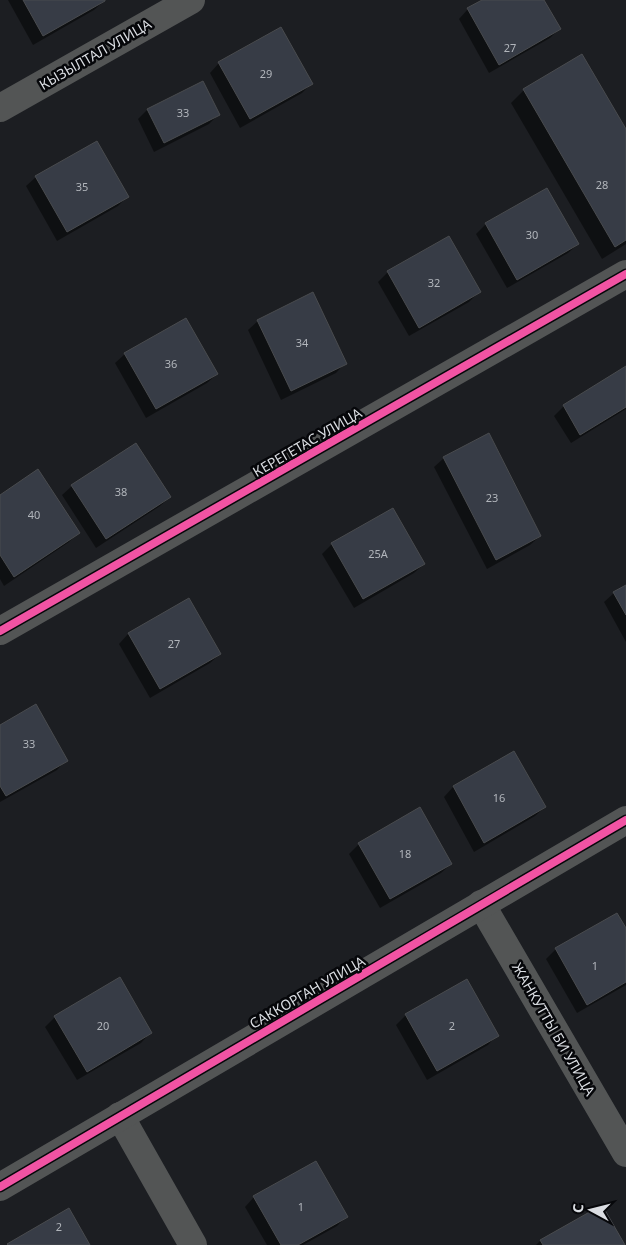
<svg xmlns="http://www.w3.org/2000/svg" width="626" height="1245" viewBox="0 0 626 1245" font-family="'Noto Sans',sans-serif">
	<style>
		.shadow { fill: #0007 }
		.building { fill: #373c46; stroke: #494b4e }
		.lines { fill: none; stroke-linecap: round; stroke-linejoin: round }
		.minor { stroke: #535555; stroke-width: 28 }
		.cycleway-casing { stroke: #06070a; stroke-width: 11 }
		.cycleway { stroke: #f153a3; stroke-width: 8 }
		.labels { text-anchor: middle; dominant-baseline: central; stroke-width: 5; stroke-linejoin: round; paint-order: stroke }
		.number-label { font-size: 11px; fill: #b1b5bb }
		.street-label { font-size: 14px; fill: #dadde2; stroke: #06070a }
	</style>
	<rect width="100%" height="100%" fill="#1c1e22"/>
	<g class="shadow">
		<path d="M8,0H103L104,1L94,10L33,45Z"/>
		<path d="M484,0H543L559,29L550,38L489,73L459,19L468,9Z"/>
		<path d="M581,55L626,131V244L602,259L511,103L524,90Z"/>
		<path d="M219,63L311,84L302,93L240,128L210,73Z"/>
		<path d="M147,110L218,115L209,124L154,152L138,119Z"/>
		<path d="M36,177L128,196L118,206L57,241L26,186Z"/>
		<path d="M486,224L578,244L568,253L507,288L476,234Z"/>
		<path d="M388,272L479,292L469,302L409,336L378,282Z"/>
		<path d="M258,321L345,363L336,373L281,400L248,330Z"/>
		<path d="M125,354L217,374L207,383L146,418L115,363Z"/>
		<path d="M626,368V409L571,443L554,416L564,406Z"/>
		<path d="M444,458L540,536L530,545L487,569L434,467Z"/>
		<path d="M72,486L170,497L160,506L96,548L62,495Z"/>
		<path d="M0,496L78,533L69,542L4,586L0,579Z"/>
		<path d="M332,544L424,564L414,573L354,608L322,554Z"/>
		<path d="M626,586V642L604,602L614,593Z"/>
		<path d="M189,599L220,654L210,663L150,698L119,644L128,634Z"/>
		<path d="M0,726L66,760L57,770L0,802Z"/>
		<path d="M514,753L545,807L535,816L474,852L444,797L453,787Z"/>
		<path d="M359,844L451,864L441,873L380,908L349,854Z"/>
		<path d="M626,931V985L577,1013L546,959L556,949Z"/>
		<path d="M406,1015L497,1035L488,1045L427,1080L396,1025Z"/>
		<path d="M55,1017L150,1033L141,1043L77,1080L45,1027Z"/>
		<path d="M254,1197L346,1217L337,1226L303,1245H267L245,1207Z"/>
		<path d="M602,1206L623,1245H536L540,1241Z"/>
	</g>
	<g class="building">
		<path d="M23,0H105V1L43,36Z"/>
		<path d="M482,0H544L561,29L499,65L467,8Z"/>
		<path d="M281,27L313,84L250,119L218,62Z"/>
		<path d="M582,54L626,129V240L615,247L523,89Z"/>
		<path d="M203,81L220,115L164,143L147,109Z"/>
		<path d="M97,141L129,197L67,232L35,176Z"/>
		<path d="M547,188L579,244L517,280L485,223Z"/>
		<path d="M449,236L481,292L419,328L387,271Z"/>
		<path d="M313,292L347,364L291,391L257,320Z"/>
		<path d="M186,318L218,374L156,409L124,353Z"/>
		<path d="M626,366V407L580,435L563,405Z"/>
		<path d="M489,433L541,536L496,560L443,457Z"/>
		<path d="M136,443L171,497L106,539L71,485Z"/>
		<path d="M38,469L80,533L14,577L0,555V495Z"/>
		<path d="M393,508L425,564L363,599L331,543Z"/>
		<path d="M626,585V615L613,592Z"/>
		<path d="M189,598L221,654L160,689L128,633Z"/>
		<path d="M36,704L68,761L6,796L0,786V725Z"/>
		<path d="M514,751L546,807L484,843L453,786Z"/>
		<path d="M420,807L452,864L390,899L358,843Z"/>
		<path d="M617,913L626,928V982L587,1005L555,948Z"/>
		<path d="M120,977L152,1033L87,1072L54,1016Z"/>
		<path d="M467,979L499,1036L437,1071L405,1014Z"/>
		<path d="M316,1161L348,1217L298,1245H281L253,1196Z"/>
		<path d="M602,1205L625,1245H543L540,1240Z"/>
		<path d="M69,1208L90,1245H8L7,1244Z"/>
	</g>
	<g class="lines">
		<g class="minor">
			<path d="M0,108L191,0"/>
			<path d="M0,631L626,274"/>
			<path d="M481,904L626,1153"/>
			<path d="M120,1116L193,1245"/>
			<path d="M0,1187L626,820"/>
		</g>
		<g class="cycleway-casing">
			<g id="cycleway">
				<path d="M0,631L626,274"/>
				<path d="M0,1187L626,820"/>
			</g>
		</g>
		<use href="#cycleway" class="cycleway"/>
	</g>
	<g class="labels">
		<g class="number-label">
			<text x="510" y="47">27</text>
			<text x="266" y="73">29</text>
			<text x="183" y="112">33</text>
			<text x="602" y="184">28</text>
			<text x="82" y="186">35</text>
			<text x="532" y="234">30</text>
			<text x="434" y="282">32</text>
			<text x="302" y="342">34</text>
			<text x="171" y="363">36</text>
			<text x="121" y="491">38</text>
			<text x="492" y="497">23</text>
			<text x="34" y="514">40</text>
			<text x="378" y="553">25А</text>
			<text x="174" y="643">27</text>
			<text x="29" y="743">33</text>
			<text x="499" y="797">16</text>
			<text x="405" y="853">18</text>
			<text x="595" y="965">1</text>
			<text x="103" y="1025">20</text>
			<text x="452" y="1025">2</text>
			<text x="301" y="1206">1</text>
			<text x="59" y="1226">2</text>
		</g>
		<g class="street-label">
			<text transform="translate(95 54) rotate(-30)">КЫЗЫЛТАЛ УЛИЦА</text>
			<text transform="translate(307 442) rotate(-30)">КЕРЕГЕТАС УЛИЦА</text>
			<text transform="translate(307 992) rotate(-30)">САККОРГАН УЛИЦА</text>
			<text transform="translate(554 1029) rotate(60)">ЖАНКУТТЫ БИ УЛИЦА</text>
		</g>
	</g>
	<g transform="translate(591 1210) rotate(277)" stroke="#06070a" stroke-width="4" paint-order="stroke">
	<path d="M0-4L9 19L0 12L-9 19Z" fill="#dadde2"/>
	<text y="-8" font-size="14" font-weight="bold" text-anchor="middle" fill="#dadde2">С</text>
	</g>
</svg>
